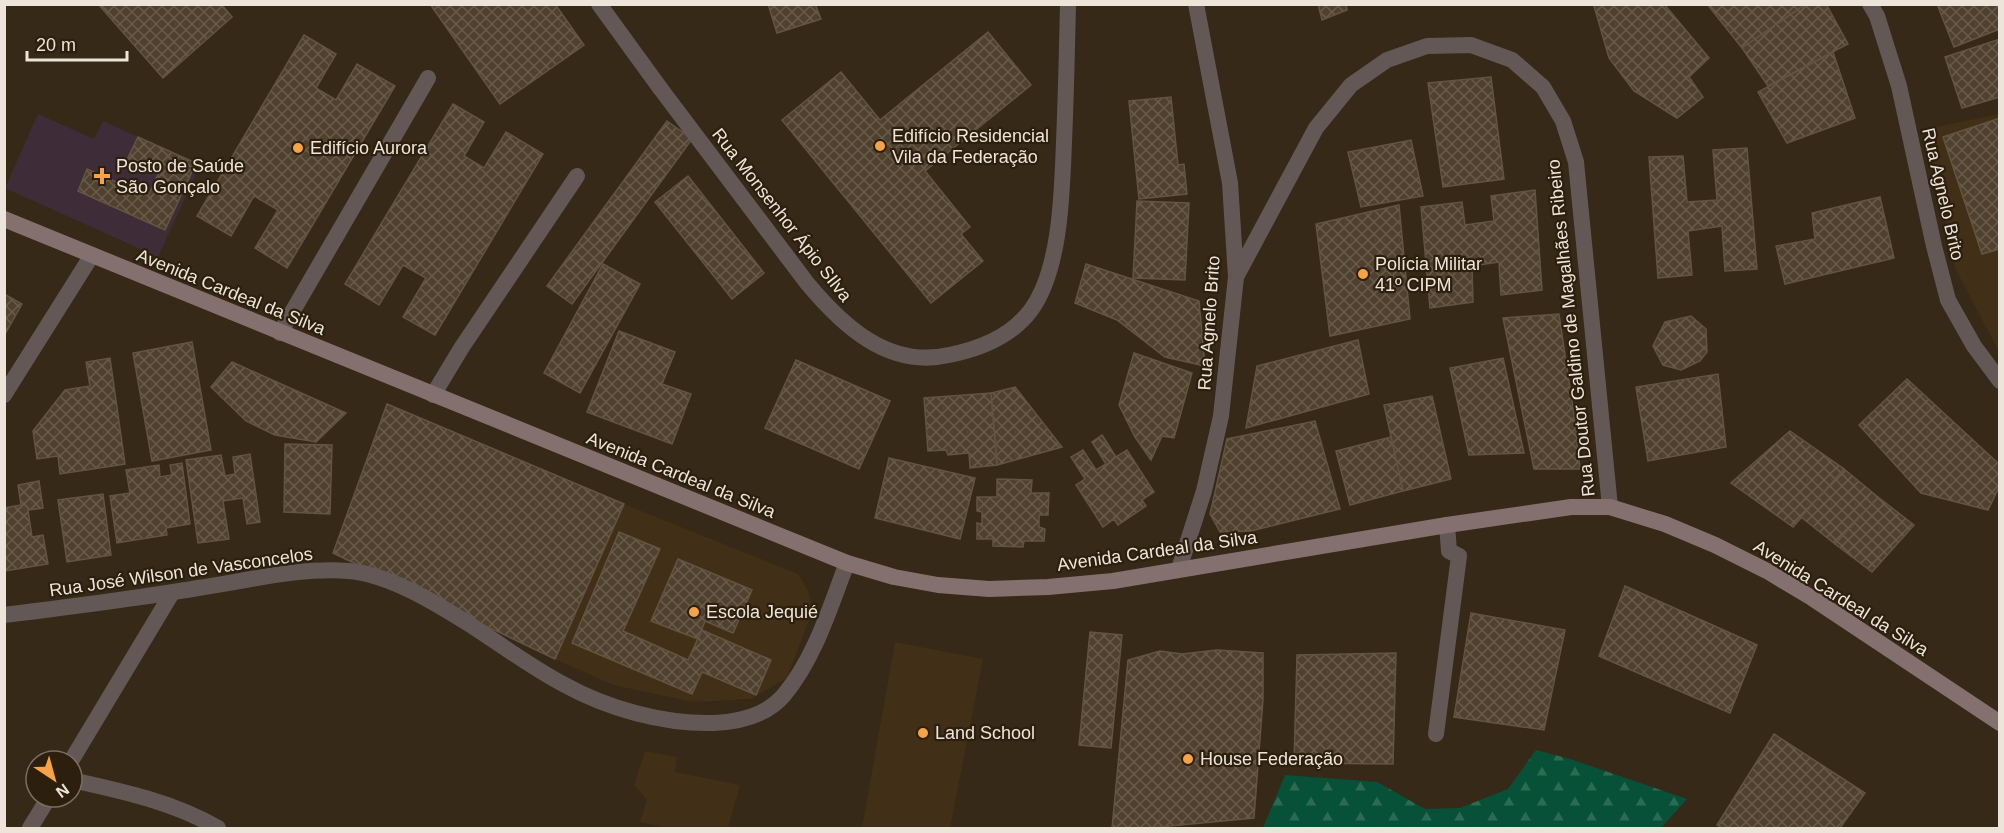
<svg xmlns="http://www.w3.org/2000/svg" width="2004" height="833" viewBox="0 0 2004 833" font-family="Helvetica,sans-serif">
	<style>
		.built { fill: #412f17 }
		.medical { fill: #3e2d38 }
		.forest { fill: url(#forest-firs) }
		.building { fill: url(#building-cross-hatch); stroke: #635441; stroke-width: 1.5 }
		.lines { fill: none; stroke-linecap: round; stroke-linejoin: round }
		.service { stroke: #645857; stroke-width: 16 }
		.minor { stroke: #645857; stroke-width: 16 }
		.secondary { stroke: #84716f; stroke-width: 16 }
		.poi-dot { fill: #f6a247; stroke: #2c1f0e; stroke-width: 2 }
		.labels { text-anchor: middle; dominant-baseline: central; stroke-width: 4.5; stroke-linejoin: round; paint-order: stroke }
		.poi-label { font-size: 18px; fill: #ede5da; stroke: #2c1f0e; text-anchor: start }
		.street-label { font-size: 18px; fill: #ede5da; stroke: #2c1f0e }
	</style>
	<defs>
		<pattern id="forest-firs" width="22" height="20" patternUnits="userSpaceOnUse" patternTransform="scale(1.5)"><rect width="22" height="20" fill="#065137"/><path d="M5 1l3.5 6h-7zM16 11l3.5 6h-7z" fill="#2b6a53"/></pattern>
		<pattern id="building-cross-hatch" width="8" height="8" patternUnits="userSpaceOnUse" patternTransform="scale(1.5)"><rect width="8" height="8" fill="#4f412e"/><path d="M0 0l8 8M0 8l8-8" fill="none" stroke="#695c4c"/></pattern>
	</defs>
	<rect width="100%" height="100%" fill="#362917"/>
	<g class="built">
		<path d="M1999,114V352L1955,268L1926,129Z"/>
		<path d="M624,504L798,574L808,590L812,612L787,678L751,699L693,702L613,685L555,659Z"/>
		<path d="M895,642L983,659L950,828H862Z"/>
		<path d="M645,751L677,757L675,772L740,785L728,828H669L640,822L647,800L634,785Z"/>
	</g>
	<path class="medical" d="M38,114L94,139L103,121L200,165L158,257L5,188Z"/>
	<path class="forest" d="M1536,750L1570,759L1687,799L1661,828H1263L1285,775L1377,782L1425,809L1460,808L1508,789Z"/>
	<g class="building">
		<path d="M98,4H221L232,17L163,78Z"/>
		<path d="M430,4H555L584,45L500,104Z"/>
		<path d="M768,4H815L821,19L777,33Z"/>
		<path d="M1318,4H1346L1347,10L1322,20Z"/>
		<path d="M1596,4H1664L1709,58L1689,77L1703,97L1677,118L1634,91L1609,58L1594,6Z"/>
		<path d="M1707,4H1806L1742,48Z"/>
		<path d="M1806,4H1826L1848,44L1768,86L1742,48Z"/>
		<path d="M1937,4H2000V29L1954,47Z"/>
		<path d="M988,32L1031,85L925,171L970,227L961,234L983,261L931,303L782,120L841,72L880,120Z"/>
		<path d="M304,35L336,54L316,88L336,100L357,64L395,86L287,268L255,248L278,210L254,196L231,236L197,216Z"/>
		<path d="M2000,39V97L1962,108L1945,57Z"/>
		<path d="M1833,52L1855,118L1787,143L1758,92Z"/>
		<path d="M1491,77L1504,179L1443,187L1428,83Z"/>
		<path d="M1171,97L1178,165L1184,164L1187,194L1139,199L1129,101Z"/>
		<path d="M453,104L484,122L464,156L484,168L506,132L543,154L435,335L403,317L426,278L403,265L379,305L345,284Z"/>
		<path d="M2000,118V249L1982,254L1943,137Z"/>
		<path d="M667,121L692,139L572,304L547,286Z"/>
		<path d="M138,137L196,163L165,230L78,191L87,169L148,196L160,170L140,161L135,171L124,166Z"/>
		<path d="M1411,140L1423,196L1361,207L1348,152Z"/>
		<path d="M1747,148L1757,269L1725,271L1722,226L1688,231L1692,275L1658,278L1649,157L1683,156L1687,202L1717,200L1713,150Z"/>
		<path d="M688,176L764,273L732,299L655,202Z"/>
		<path d="M1535,190L1542,290L1501,295L1499,262L1472,266L1473,302L1430,308L1421,207L1462,202L1465,225L1494,221L1491,196Z"/>
		<path d="M1880,197L1894,258L1785,284L1776,246L1815,239L1812,213Z"/>
		<path d="M1137,201L1189,203L1185,280L1133,278Z"/>
		<path d="M1399,205L1410,319L1330,336L1316,224Z"/>
		<path d="M603,264L640,284L580,393L544,373Z"/>
		<path d="M1086,264L1199,301L1205,366L1165,357L1117,320L1075,303Z"/>
		<path d="M4,294L22,304L4,336Z"/>
		<path d="M1559,314L1575,422L1580,469H1534L1503,318Z"/>
		<path d="M1691,316L1706,329L1707,352L1700,361L1681,370L1663,365L1653,346L1665,322Z"/>
		<path d="M619,331L675,352L662,384L691,394L672,444L587,412Z"/>
		<path d="M1358,340L1369,394L1246,428L1257,366Z"/>
		<path d="M192,342L211,450L152,461L133,353Z"/>
		<path d="M1134,353L1192,373L1174,438L1162,436L1151,460L1135,437L1119,405Z"/>
		<path d="M110,358L125,464L60,474L58,456L37,459L33,431L65,390L90,386L86,362Z"/>
		<path d="M1503,358L1524,453L1469,455L1450,368Z"/>
		<path d="M796,360L890,401L859,469L765,428Z"/>
		<path d="M232,362L346,413L316,442L275,435L246,421L211,387Z"/>
		<path d="M1718,374L1726,447L1648,461L1636,387Z"/>
		<path d="M1907,379L2000,465V485L1988,510L1921,493L1859,425Z"/>
		<path d="M1015,387L1062,447L997,465L991,393Z"/>
		<path d="M991,393L997,465L970,468L969,453L948,455L946,450L928,451L924,398Z"/>
		<path d="M1432,396L1451,479L1403,491L1384,405Z"/>
		<path d="M387,404L624,504L555,659L333,553Z"/>
		<path d="M1315,421L1340,509L1251,531L1220,532L1210,514L1227,439Z"/>
		<path d="M1790,431L1844,469L1793,527L1731,483Z"/>
		<path d="M1102,435L1116,457L1127,450L1154,492L1142,500L1146,506L1118,525L1114,519L1103,527L1076,485L1085,479L1071,457L1083,450L1096,470L1106,464L1092,442Z"/>
		<path d="M1391,437L1403,491L1350,505L1336,451Z"/>
		<path d="M285,444L332,445L330,514L284,512Z"/>
		<path d="M250,454L260,522L247,524L243,498L223,501L229,539L198,543L186,460L221,455L225,476L235,474L233,457Z"/>
		<path d="M889,458L975,478L960,539L875,518Z"/>
		<path d="M182,463L190,524L166,528L167,535L117,543L110,496L130,493L126,470L159,465L160,477L172,475L170,465Z"/>
		<path d="M1844,469L1878,497L1835,544L1801,517Z"/>
		<path d="M997,479L1032,480L1031,493H1049L1048,515H1039V527L1045,529L1044,541H1024L1023,547L993,546V539H977V523L982,524V512L977,511V497H997Z"/>
		<path d="M39,481L43,508L28,510L32,537L43,535L48,564L4,571V508L21,505L18,485Z"/>
		<path d="M103,494L111,555L67,562L58,500Z"/>
		<path d="M1878,497L1914,525L1872,572L1835,544Z"/>
		<path d="M619,532L660,549L623,631L688,660L702,630L771,660L756,695L702,672L692,694L572,643Z"/>
		<path d="M678,559L752,590L733,633L705,621L698,639L651,621Z"/>
		<path d="M1625,586L1757,645L1730,713L1599,656Z"/>
		<path d="M1471,613L1565,630L1544,730L1454,717Z"/>
		<path d="M1090,632L1122,635L1111,748L1079,745Z"/>
		<path d="M1217,650L1263,653V699L1254,818L1149,828H1112L1128,660L1160,651L1182,654Z"/>
		<path d="M1396,653L1393,764L1294,763L1297,655Z"/>
		<path d="M1774,734L1865,793L1840,828H1722L1717,825Z"/>
	</g>
	<g class="lines">
		<g class="service">
			<path d="M599,4L660,88"/>
			<path d="M280,333L428,78"/>
			<path d="M433,395L462,347L577,176"/>
			<path d="M1436,734L1459,556L1449,551L1447,525"/>
		</g>
		<g class="minor">
			<path d="M1870,4L1877,16L1899,86L1934,246L1948,300L1974,346L2000,381"/>
			<path d="M660,88L807,283C842,325 888,369 949,355C980,349 1011,337 1031,310C1061,269 1062,191 1064,142C1066,96 1067,50 1068,4"/>
			<path d="M1236,277L1316,128L1351,85L1387,60L1427,46L1471,45L1512,60L1543,87L1563,121L1576,162L1610,507"/>
			<path d="M4,395L92,255"/>
			<path d="M1179,569L1204,491L1221,416L1236,277L1230,183L1196,4"/>
			<path d="M4,615C69,607 134,599 198,588C247,581 299,567 349,571C390,575 434,602 469,624C500,644 531,667 563,684C608,709 663,724 713,723C739,722 767,715 784,695C815,658 830,607 847,563"/>
			<path d="M71,761L172,593"/>
			<path d="M72,780C122,791 173,802 218,828"/>
			<path d="M30,828L49,797"/>
		</g>
		<path class="secondary" d="M4,219L847,563L894,577L938,585L989,589L1048,587L1113,581L1447,525L1571,507H1610L1665,524L1715,545L1767,571L1812,598L2000,723"/>
	</g>
	<g class="poi-dot">
		<circle cx="880" cy="146" r="6"/>
		<circle cx="298" cy="148" r="6"/>
		<path d="M99 167h6v6h6v6h-6v6h-6v-6h-6v-6h6z"/>
		<circle cx="1363" cy="274" r="6"/>
		<circle cx="694" cy="612" r="6"/>
		<circle cx="923" cy="733" r="6"/>
		<circle cx="1188" cy="759" r="6"/>
	</g>
	<g class="labels">
		<g class="poi-label">
			<text x="892" y="136">Edifício Residencial<tspan x="892" dy="21">Vila da Federação</tspan></text>
			<text x="310" y="148">Edifício Aurora</text>
			<text x="116" y="166">Posto de Saúde<tspan x="116" dy="21">São Gonçalo</tspan></text>
			<text x="1375" y="264">Polícia Militar<tspan x="1375" dy="21">41º CIPM</tspan></text>
			<text x="706" y="612">Escola Jequié</text>
			<text x="935" y="733">Land School</text>
			<text x="1200" y="759">House Federação</text>
		</g>
		<g class="street-label">
			<text transform="translate(1943 194) rotate(77)">Rua Agnelo Brito</text>
			<text transform="translate(782 215) rotate(52)">Rua Monsenhor Ápio SIlva</text>
			<text transform="translate(231 292) rotate(22)">Avenida Cardeal da Silva</text>
			<text transform="translate(1209 323) rotate(-86)">Rua Agnelo Brito</text>
			<text transform="translate(1571 328) rotate(-96)">Rua Doutor Galdino de Magalhães Ribeiro</text>
			<text transform="translate(681 475) rotate(22)">Avenida Cardeal da Silva</text>
			<text transform="translate(1157 551) rotate(-8)">Avenida Cardeal da Silva</text>
			<text transform="translate(181 572) rotate(-8)">Rua José Wilson de Vasconcelos</text>
			<text transform="translate(1841 598) rotate(32)">Avenida Cardeal da Silva</text>
		</g>
	</g>
	<rect width="2004" height="833" fill="none" stroke="#ede5da" stroke-width="12"/>
	<g transform="translate(54 779) rotate(144)"><circle r="28" fill="#2c1f0e" stroke="#796e60" stroke-width="1.5"/>
	<path d="M0-4.5L10 22L0 15L-10 22Z" fill="#f6a247"/>
	<text y="-9" font-size="16" font-weight="bold" text-anchor="middle" fill="#ede5da">N</text>
	</g>
	<path d="M27 51v9h100v-9" fill="none" stroke="#ede5da" stroke-width="3"/>
	<text x="36" y="51" font-size="18" fill="#ede5da" stroke="#2c1f0e" stroke-width="4.5" paint-order="stroke">20 m</text>
</svg>
